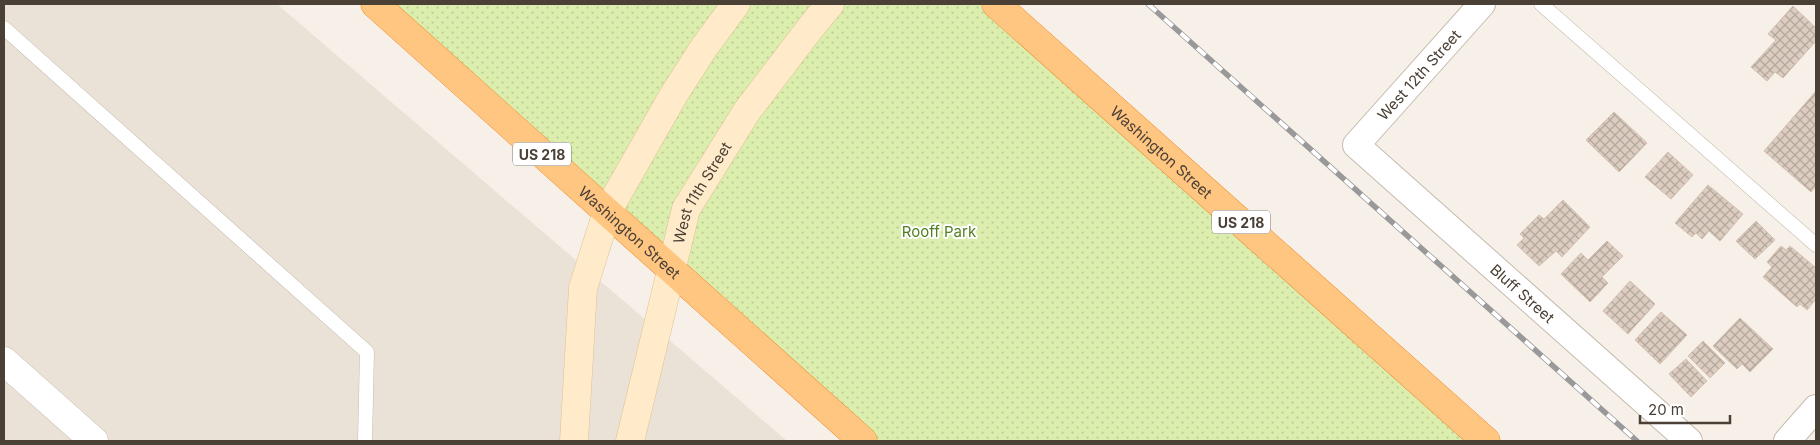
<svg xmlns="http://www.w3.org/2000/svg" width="1820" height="445" viewBox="0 0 1820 445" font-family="Inter,sans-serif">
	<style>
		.residential { fill: #ebe2d7 }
		.park { fill: url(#park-dots) }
		.building { fill: url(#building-cross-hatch); stroke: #d5c1af }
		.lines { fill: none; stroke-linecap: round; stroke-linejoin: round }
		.service-casing { stroke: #c6baad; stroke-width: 15 }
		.minor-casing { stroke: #c6baad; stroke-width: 28 }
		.tertiary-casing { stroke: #c6baad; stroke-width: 29 }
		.secondary-casing { stroke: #dec196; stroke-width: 29 }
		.trunk-casing { stroke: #ef8a2a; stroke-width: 29 }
		.service { stroke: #fff; stroke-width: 14 }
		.minor { stroke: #fff; stroke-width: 26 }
		.tertiary { stroke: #fff; stroke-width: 28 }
		.secondary { stroke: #ffebca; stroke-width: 28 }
		.trunk { stroke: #ffc682; stroke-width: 28 }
		.rail-casing { stroke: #999; stroke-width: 5.5 }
		.rail { stroke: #fff; stroke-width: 4; stroke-dasharray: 11; stroke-linecap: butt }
		.labels { text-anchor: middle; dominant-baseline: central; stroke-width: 4; stroke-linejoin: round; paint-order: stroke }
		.shield { fill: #fff; stroke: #817972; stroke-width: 1 }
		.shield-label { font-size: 14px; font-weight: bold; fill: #4b4036 }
		.street-label { font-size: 15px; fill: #4b4036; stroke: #fff }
		.park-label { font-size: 15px; fill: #537f21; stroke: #fff }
	</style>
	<defs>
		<pattern id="park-dots" width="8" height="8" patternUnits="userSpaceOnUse" patternTransform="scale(1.25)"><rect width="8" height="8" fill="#dbeeae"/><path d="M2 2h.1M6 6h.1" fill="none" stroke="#bdcd96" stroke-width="1.8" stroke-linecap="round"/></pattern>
		<pattern id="building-cross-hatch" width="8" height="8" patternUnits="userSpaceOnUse" patternTransform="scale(1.25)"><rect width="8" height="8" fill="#dccdc0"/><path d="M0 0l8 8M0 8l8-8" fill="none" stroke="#b4a89d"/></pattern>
	</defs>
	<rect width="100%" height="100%" fill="#f6f0e9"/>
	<path class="residential" d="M4,4H277L787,441H4Z"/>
	<path class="park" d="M375,4H995L1485,441H862Z"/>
	<g class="building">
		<path d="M1793,6L1816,28V41L1783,78L1775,72L1767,81L1751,67L1776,40L1768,34Z"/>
		<path d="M1816,91V186L1811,192L1764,151Z"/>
		<path d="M1614,112L1647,143L1619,172L1586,140Z"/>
		<path d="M1668,152L1693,175L1671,199L1645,177Z"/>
		<path d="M1708,185L1743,214L1720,241L1709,231L1702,239L1696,233L1692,237L1675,223Z"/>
		<path d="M1563,200L1590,227L1562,257L1556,251L1539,266L1517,245L1524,238L1520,234L1539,215L1544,219Z"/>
		<path d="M1756,221L1775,240L1755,259L1736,241Z"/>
		<path d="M1607,241L1623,256L1602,277L1608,283L1590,302L1561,274L1581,253L1588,260Z"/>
		<path d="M1781,246L1786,250L1790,246L1816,268V299L1807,310L1800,304L1797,307L1763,277L1772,267L1767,262Z"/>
		<path d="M1630,281L1655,304L1628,334L1603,311Z"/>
		<path d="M1661,312L1687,335L1660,364L1635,340Z"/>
		<path d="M1740,318L1773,349L1750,372L1742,364L1737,369L1713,346Z"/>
		<path d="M1703,341L1725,363L1710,378L1688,356Z"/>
		<path d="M1686,359L1707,381L1691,397L1669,374Z"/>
	</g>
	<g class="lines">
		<g class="service-casing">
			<g id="service">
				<path d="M1541,4L1816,245"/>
				<path d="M4,28L367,352L365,441"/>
			</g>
		</g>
		<g class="minor-casing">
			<g id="minor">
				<path id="s1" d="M1482,4L1356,145L1689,441"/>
				<path d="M1787,441L1816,408"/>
			</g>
		</g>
		<g class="tertiary-casing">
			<path id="tertiary" d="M4,361L94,441"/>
		</g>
		<g class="secondary-casing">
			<g id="secondary">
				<path d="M574,441L583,288L607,212L673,96L703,49L736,4"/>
				<path id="s2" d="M630,441L686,209L747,111L811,27L830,4"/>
			</g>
		</g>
		<g class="trunk-casing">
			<g id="trunk">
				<path id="s3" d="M375,4L863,441"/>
				<path id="s4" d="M996,4L1486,441"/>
			</g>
		</g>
		<use href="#service" class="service"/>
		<use href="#minor" class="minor"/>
		<use href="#tertiary" class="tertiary"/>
		<use href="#secondary" class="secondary"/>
		<use href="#trunk" class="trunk"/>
		<g class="rail-casing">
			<path id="rail" d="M1148,4L1637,441"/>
		</g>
		<use href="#rail" class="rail"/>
	</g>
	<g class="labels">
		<g class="shield">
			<rect x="513" y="142.5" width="58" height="23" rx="4"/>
			<rect x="1212" y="210.5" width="58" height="23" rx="4"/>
		</g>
		<g class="shield-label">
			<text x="542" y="154">US 218</text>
			<text x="1241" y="222">US 218</text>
		</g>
		<g class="street-label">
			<text transform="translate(1419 75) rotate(-48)">West 12th Street</text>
			<text stroke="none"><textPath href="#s4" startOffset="222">Washington Street</textPath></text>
			<text stroke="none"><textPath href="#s2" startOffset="260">West 11th Street</textPath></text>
			<text stroke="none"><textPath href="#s3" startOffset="342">Washington Street</textPath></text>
			<text stroke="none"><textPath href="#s1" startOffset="412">Bluff Street</textPath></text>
		</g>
		<g class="park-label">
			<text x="939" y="231">Rooff Park</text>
		</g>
	</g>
	<rect width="1820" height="445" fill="none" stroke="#4b4036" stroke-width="10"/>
	<path d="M1640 415v8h90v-8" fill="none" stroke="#4b4036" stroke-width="2.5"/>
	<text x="1648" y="415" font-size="15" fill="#4b4036" stroke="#ffffff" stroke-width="4" paint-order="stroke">20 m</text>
</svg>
